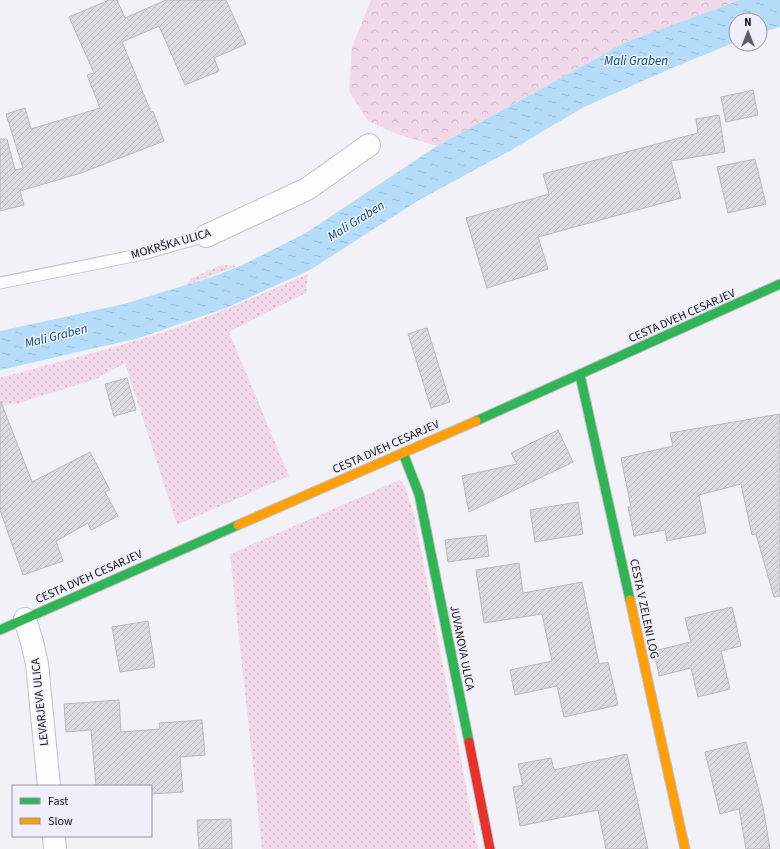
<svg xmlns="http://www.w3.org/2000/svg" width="780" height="849" viewBox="0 0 780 849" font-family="'Source Sans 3',sans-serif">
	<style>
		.grass { fill: url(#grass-dots) }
		.forest { fill: url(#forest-crowns) }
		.water { fill: url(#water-ripples) }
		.building { fill: url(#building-hatch); stroke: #bbb9be }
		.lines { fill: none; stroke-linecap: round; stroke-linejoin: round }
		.lane-casing { stroke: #c2c2c7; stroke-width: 13 }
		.street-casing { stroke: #c2c2c7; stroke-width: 24 }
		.fast-casing { stroke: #c2c2c7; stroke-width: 11 }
		.slow-casing { stroke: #c2c2c7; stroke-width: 11 }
		.jam-casing { stroke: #c2c2c7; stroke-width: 11 }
		.lane { stroke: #fdfdfe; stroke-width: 11 }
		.street { stroke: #fdfdfe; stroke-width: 22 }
		.fast { stroke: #30b455; stroke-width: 9 }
		.slow { stroke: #ff9f0a; stroke-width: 9 }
		.jam { stroke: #e5322d; stroke-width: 9 }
		.labels { text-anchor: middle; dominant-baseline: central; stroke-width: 3; stroke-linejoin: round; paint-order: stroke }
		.street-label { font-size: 12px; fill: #0f0f12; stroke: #efeefa }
		.water-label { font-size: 13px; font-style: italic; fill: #004e71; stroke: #efeefa }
	</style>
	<defs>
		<pattern id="grass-dots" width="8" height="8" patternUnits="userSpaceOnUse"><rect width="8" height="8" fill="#f1d9ea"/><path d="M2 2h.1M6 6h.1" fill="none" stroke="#cdb9c8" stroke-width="1.8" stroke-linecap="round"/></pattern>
		<pattern id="forest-crowns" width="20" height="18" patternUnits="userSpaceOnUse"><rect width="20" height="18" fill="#f1d9ea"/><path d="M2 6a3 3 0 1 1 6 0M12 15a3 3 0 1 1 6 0" fill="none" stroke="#cdb9c8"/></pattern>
		<pattern id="water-ripples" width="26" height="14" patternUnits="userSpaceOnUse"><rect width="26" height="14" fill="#b5ddfa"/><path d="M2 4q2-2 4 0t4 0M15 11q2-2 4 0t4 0" fill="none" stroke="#9abcd5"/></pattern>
		<pattern id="building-hatch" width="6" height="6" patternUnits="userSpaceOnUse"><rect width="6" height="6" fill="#dbdade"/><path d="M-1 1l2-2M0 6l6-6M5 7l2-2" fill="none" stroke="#bbbabd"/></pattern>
	</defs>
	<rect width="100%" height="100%" fill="#f1f1f7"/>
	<g class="grass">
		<path d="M222,265L237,266L186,285L192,278Z"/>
		<path d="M308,274L306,293L229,332L289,476L177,525L125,363L96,379L19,403L0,406V378C60,361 120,347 179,327C223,312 266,292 308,274Z"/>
		<path d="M400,480L405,486L414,514L478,849H262L230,554Z"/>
	</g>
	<path class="forest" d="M371,0H740L626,42L437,146L397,134L368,121L349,91L352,47Z"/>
	<path class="water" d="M740,0H780V27L760,33V20H736V42L672,68L584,107L513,149L419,200L310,270L226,308L139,338L0,370V331L124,304L212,277L240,266L304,234L437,146L626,42Z"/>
	<g class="building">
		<path d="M109,0H117L125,18L166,0H226L246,44L214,58L219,71L185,85L159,26L122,42L151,112L153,111L164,141L81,173L20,191L24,205L0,211V139H7L15,170L23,168L6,114L25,108L31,129L100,108L87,75L94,73L69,17Z"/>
		<path d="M753,90L758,115L726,122L721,97Z"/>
		<path d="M719,115L725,152L671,161L681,198L538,237L548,269L487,288L466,218L549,194L543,174L698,133L696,119Z"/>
		<path d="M755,159L766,204L728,213L717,167Z"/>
		<path d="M427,328L450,402L431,408L408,334Z"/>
		<path d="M127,378L136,410L114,416L105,384Z"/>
		<path d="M0,402H1L32,482L90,452L110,490L105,492L118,516L91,530L88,523L56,541L63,561L23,575L0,510Z"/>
		<path d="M780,414V596L774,597L756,534L752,535L741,484L699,495L706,533L667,541L665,530L634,536L628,507H631L621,458L673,446L670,433Z"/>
		<path d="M558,430L573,462L469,512L462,476L517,464L511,453Z"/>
		<path d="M578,502L583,534L535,542L530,510Z"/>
		<path d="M486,535L489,556L448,562L445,540Z"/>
		<path d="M519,563L523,593L582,582L599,664L608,662L618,705L564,717L557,686L515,695L510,670L552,661L542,614L484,623L476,570Z"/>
		<path d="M732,607L741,646L721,651L730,689L698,697L691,668L659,676L654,651L691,642L685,618Z"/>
		<path d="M148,621L155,667L120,672L112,627Z"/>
		<path d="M119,700L121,732L160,729L159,723L202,720L205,755L180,757L183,792L151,794V786H96L91,730L66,732L64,704Z"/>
		<path d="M746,742L763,807L770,849H746L739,809L720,814L705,752Z"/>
		<path d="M627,754L648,849H606L598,810L520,826L513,787L523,785L518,764L551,758L554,770Z"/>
		<path d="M231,819L232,849H199L197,820Z"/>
	</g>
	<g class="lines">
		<g class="lane-casing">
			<path id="lane" d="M0,283L143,254L206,236"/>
		</g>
		<g class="street-casing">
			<g id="street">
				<path d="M206,236L307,189L369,145"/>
				<path d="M25,619L32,642L37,664L49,786"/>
				<path d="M54,836L55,849"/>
			</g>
		</g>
		<g class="fast-casing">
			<g id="fast">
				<path d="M580,375L630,600"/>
				<path d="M476,421L780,284"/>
				<path d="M403,453L419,494L469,742"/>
				<path d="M0,630L238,525"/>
			</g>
		</g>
		<g class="slow-casing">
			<g id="slow">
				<path d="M238,525L476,421"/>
				<path d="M630,600L685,849"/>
			</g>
		</g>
		<g class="jam-casing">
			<path id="jam" d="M469,742L490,849"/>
		</g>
		<use href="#lane" class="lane"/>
		<use href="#street" class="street"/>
		<use href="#fast" class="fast"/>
		<use href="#slow" class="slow"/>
		<use href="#jam" class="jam"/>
	</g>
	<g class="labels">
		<g class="street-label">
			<text transform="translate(171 244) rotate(-16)">MOKRŠKA ULICA</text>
			<text transform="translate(682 316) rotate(-24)">CESTA DVEH CESARJEV</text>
			<text transform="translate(386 447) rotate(-24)">CESTA DVEH CESARJEV</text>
			<text transform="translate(89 577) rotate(-24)">CESTA DVEH CESARJEV</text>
			<text transform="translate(644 609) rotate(78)">CESTA V ZELENI LOG</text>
			<text transform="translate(462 648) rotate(79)">JUVANOVA ULICA</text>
			<text transform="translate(40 702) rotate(-96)">LEVARJEVA ULICA</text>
		</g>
		<g class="water-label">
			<text x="636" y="61">Mali Graben</text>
			<text transform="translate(356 221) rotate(-32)">Mali Graben</text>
			<text transform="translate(56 336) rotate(-14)">Mali Graben</text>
		</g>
	</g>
	<rect x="12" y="785" width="140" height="52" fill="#efeefa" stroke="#95959d"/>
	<rect x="20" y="798" width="20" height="6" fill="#30b455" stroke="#95959d"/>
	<text x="48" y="805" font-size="12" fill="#0f0f12">Fast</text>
	<rect x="20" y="818" width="20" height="6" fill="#ff9f0a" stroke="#95959d"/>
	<text x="48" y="825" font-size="12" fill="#0f0f12">Slow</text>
	<g transform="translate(748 32)"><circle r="19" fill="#efeefa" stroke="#95959d"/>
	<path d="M0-3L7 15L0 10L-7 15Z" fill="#5e5e62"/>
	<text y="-6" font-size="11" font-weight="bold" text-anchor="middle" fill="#0f0f12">N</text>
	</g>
</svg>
